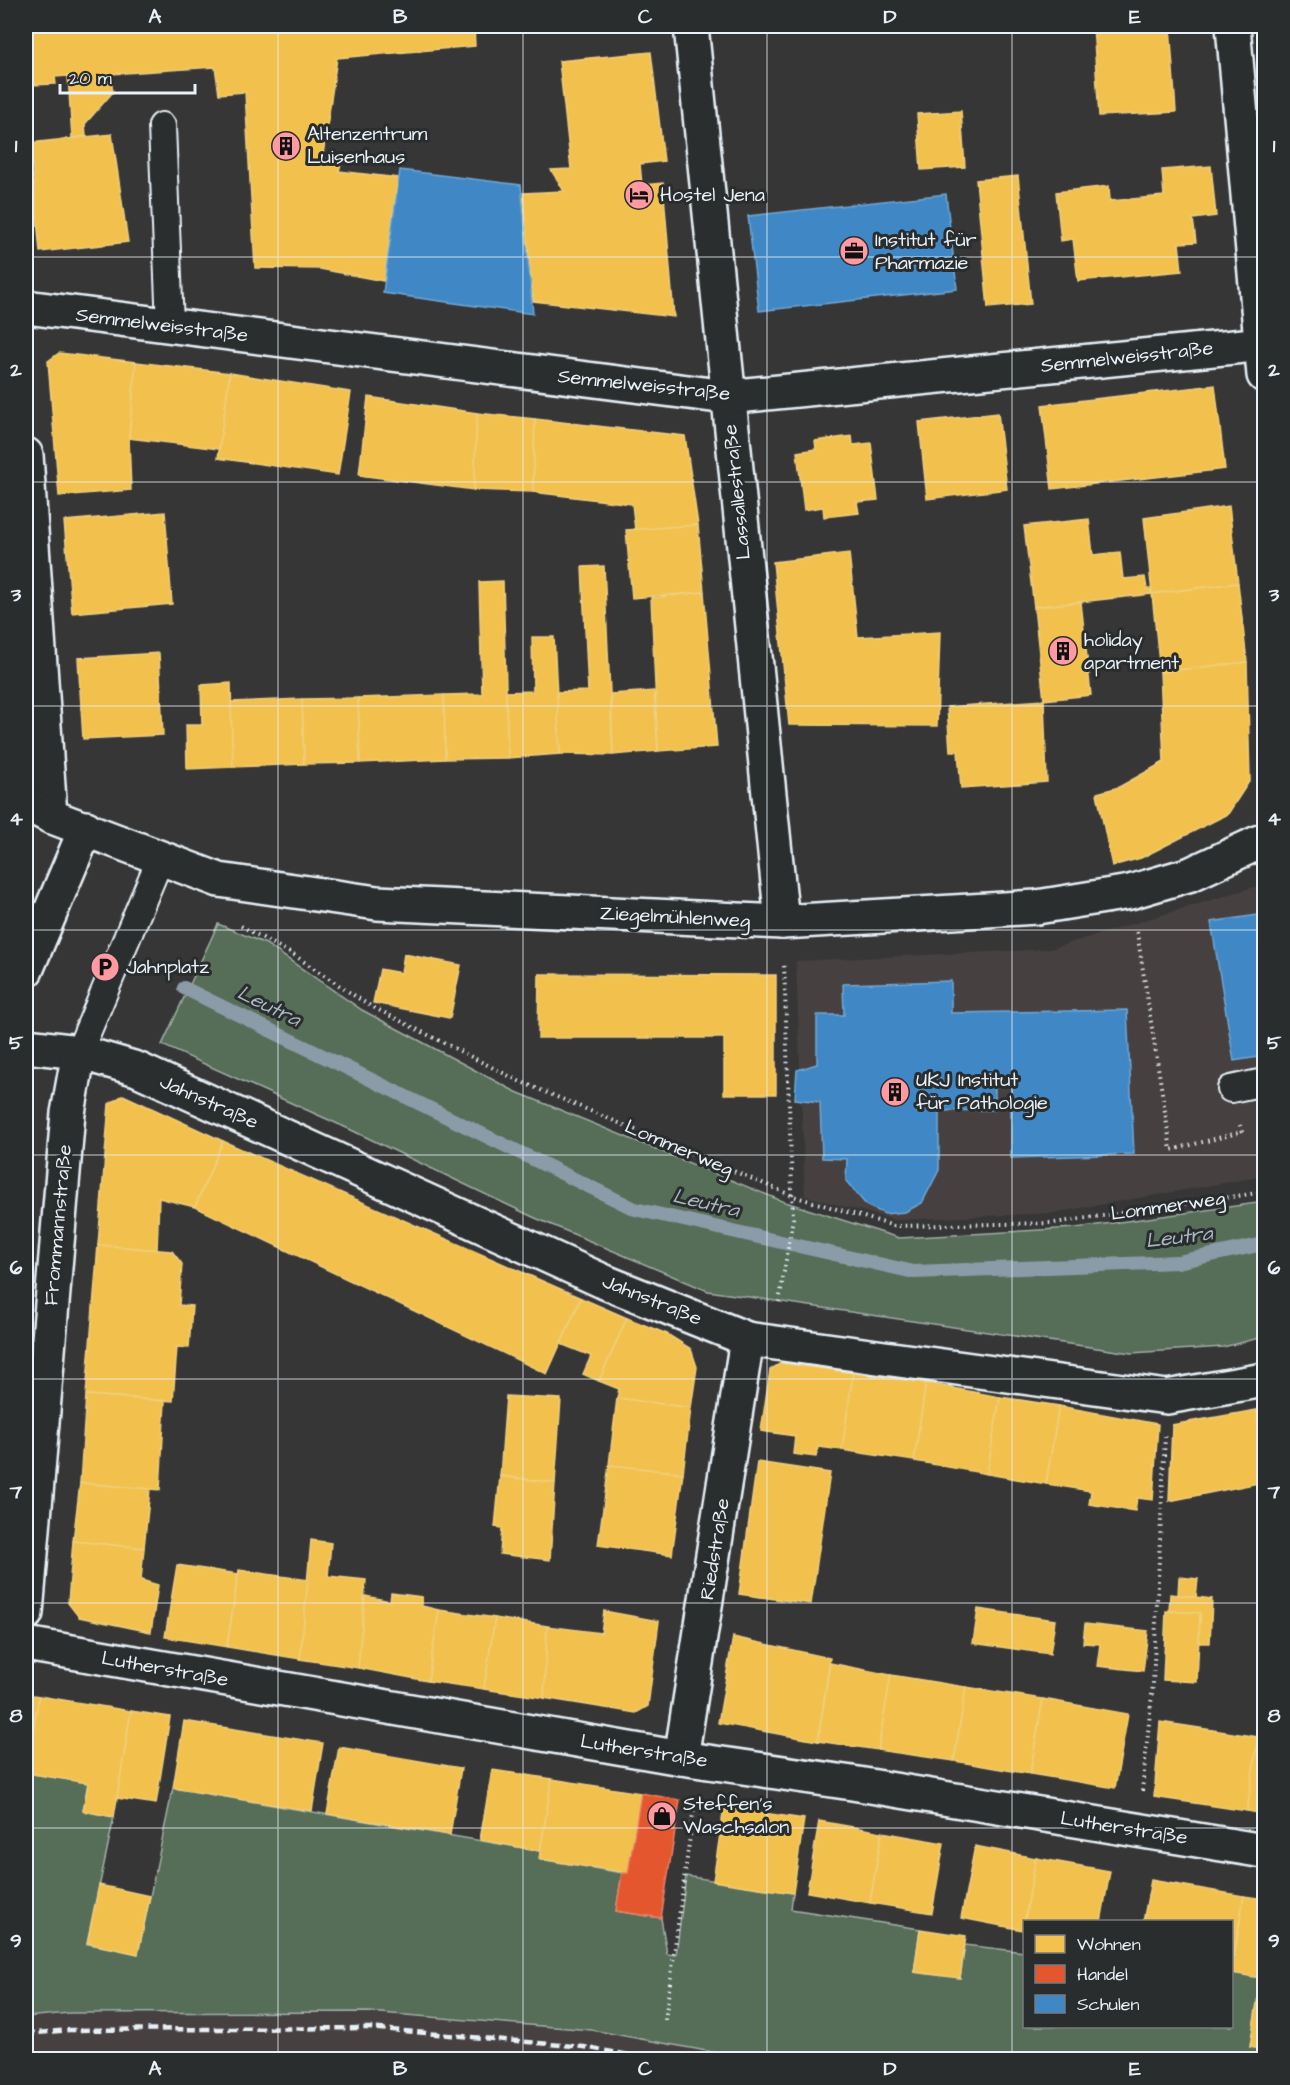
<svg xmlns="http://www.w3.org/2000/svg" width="1290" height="2085" viewBox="0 0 1290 2085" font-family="'Architects Daughter',sans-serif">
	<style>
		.built { fill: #474040 }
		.green { fill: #576d58; stroke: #a0afa8; stroke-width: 1.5 }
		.homes { fill: #f2c14e; stroke: #efcf81; stroke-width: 1.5 }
		.shops { fill: #e4572e; stroke: #e5856b; stroke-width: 1.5 }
		.schools { fill: #3f88c5; stroke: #72a8d4; stroke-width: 1.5 }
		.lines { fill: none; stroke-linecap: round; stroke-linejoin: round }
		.stream { stroke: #8c9ba8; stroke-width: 14 }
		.service-casing { stroke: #e8f1f8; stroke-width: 30 }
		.minor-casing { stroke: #e8f1f8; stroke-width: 38 }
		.tertiary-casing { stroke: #e8f1f8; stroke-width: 38 }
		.path { stroke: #e8f1f8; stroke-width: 4; stroke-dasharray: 1.5 4.5; stroke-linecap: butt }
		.service { stroke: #2a2d2e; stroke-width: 26 }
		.minor { stroke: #2a2d2e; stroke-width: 33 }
		.tertiary { stroke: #2a2d2e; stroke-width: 33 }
		.rail { stroke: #e8f1f8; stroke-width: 4.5; stroke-dasharray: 9 4.5; stroke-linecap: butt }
		.grid { fill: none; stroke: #e8f1f8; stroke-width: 1.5; stroke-opacity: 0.55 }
		.labels { text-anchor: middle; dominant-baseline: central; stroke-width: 6; stroke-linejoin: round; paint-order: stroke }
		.poi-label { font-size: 20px; fill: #e8f1f8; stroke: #2a2d2e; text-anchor: start }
		.street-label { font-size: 20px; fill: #e8f1f8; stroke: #2a2d2e }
		.water-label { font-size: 21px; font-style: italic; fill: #abb8c2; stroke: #2a2d2e }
		.neatline { fill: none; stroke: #e8f1f8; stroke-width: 2 }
		.grid-label { font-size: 20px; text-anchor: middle; font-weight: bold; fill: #e8f1f8 }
	</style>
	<rect width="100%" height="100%" fill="#373636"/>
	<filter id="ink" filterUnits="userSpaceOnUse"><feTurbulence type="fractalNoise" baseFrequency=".0167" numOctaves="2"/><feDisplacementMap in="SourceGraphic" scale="12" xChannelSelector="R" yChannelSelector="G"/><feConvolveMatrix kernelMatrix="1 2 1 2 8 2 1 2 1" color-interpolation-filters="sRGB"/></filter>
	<g filter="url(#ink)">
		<g class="built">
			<path d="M1264,884V1176L1053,1213L895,1220L805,1196L796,961L1050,949Z"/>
			<path d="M368,2012L592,2030L755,2059L26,2060V2017L69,2013Z"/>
		</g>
		<g class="green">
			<path d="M218,924L266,944L362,1010L514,1091L782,1201L899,1238L1076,1228L1264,1202V1337L1223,1347L1131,1353L708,1291L533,1217L349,1129L162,1045Z"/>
			<path d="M26,1773L88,1783L83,1811L114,1817L87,1944L138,1953L173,1788L540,1851V1859L622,1873L616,1911L661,1918L667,1954L676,1955L686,1876L793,1893L791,1909L920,1929L914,1972L960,1978L965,1945L1024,1952V2026H1232V1973L1261,1978L1250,2047L1264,2050V2059L756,2060L592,2030L368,2012L69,2013L26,2017Z"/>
		</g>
		<g class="homes">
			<path d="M32,26H474L475,46L337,58L323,155L343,157L339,171L398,178L384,281L320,269L255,268L245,92L219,94L215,67L110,74L113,92L85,124L86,136L72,138L68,76L55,77L56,84L30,85L26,35L33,34Z"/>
			<path d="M1093,26H1170L1176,112L1099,116Z"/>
			<path d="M651,52L664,161L640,164L642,185L663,183L674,317L533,301L523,193L564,191L551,170L571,169L559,61Z"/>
			<path d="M961,111L965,167L921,170L917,114Z"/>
			<path d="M112,134L128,242L40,252L30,143Z"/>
			<path d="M1211,166L1216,216L1193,219L1196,242L1179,243L1182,271L1078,281L1073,239L1061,241L1056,192L1109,186L1110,201L1164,196L1162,170Z"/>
			<path d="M1018,176L1031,304L988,308L976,180Z"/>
			<path d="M59,353L136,362L129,438L131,490L59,496L48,361Z"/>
			<path d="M136,362L230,373L219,449L129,438Z"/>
			<path d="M230,373L351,392L338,475L218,458Z"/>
			<path d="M1215,385L1225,469L1052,489L1042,405Z"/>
			<path d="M368,397L477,413L474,490L359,475Z"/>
			<path d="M477,413L535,419L533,492L474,490Z"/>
			<path d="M998,413L1007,489L927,499L919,422Z"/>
			<path d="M535,419L685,436L698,525L635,530L632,504L533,492Z"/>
			<path d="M852,436L853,445L871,443L878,500L857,502L859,513L824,517L823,507L804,510L797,452L816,449L815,441Z"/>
			<path d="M1229,506L1238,583L1152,594L1144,518Z"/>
			<path d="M165,512L172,604L72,613L64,521Z"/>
			<path d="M1089,519L1093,555L1120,552L1123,579L1145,577L1147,589H1151L1152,594L1034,607L1024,526Z"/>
			<path d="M698,525L704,592L632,598L626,530Z"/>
			<path d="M849,553L858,637L940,632L937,726L789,725L773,562Z"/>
			<path d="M604,566L613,755L560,754L556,692L588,691L582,567Z"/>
			<path d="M503,581L508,758L445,759L444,695L482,694L479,582Z"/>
			<path d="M1238,583L1247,662L1160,672L1152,594Z"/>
			<path d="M704,592L717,747L658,751L651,598Z"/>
			<path d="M1081,602L1091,695L1044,700L1034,607Z"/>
			<path d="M532,637H554L560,754L508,758L506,692L533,691Z"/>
			<path d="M159,653L163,735L83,739L78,658Z"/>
			<path d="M1247,662L1250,780L1228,814L1141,858L1112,866L1097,793L1119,787L1164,762L1160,672Z"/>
			<path d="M231,683L233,767L187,769L186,725H202L201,685Z"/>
			<path d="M654,691L658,751L613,755L611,694Z"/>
			<path d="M444,695L445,759L360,763L358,698Z"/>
			<path d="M358,698L360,763L304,764L302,699Z"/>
			<path d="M302,699L304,764L233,767L231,702Z"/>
			<path d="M1044,700L1047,782L961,788L958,751H950L947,707Z"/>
			<path d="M404,954L461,965L450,1018L373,1003L380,969L401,973Z"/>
			<path d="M539,974L776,975V1094H724V1038H538Z"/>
			<path d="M123,1095L223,1141L195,1207L159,1198L157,1250L98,1245L109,1104Z"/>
			<path d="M223,1141L581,1298L547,1374L195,1207Z"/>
			<path d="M98,1245L172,1251L182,1264L179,1305L192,1306L189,1348L177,1347L173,1401L86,1395Z"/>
			<path d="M581,1298L627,1318L599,1381L583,1374L591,1356L561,1344Z"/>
			<path d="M627,1318L667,1334L691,1349L697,1367L691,1408L617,1398L619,1389L599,1381Z"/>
			<path d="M781,1363L853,1373L842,1450L818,1447L816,1457L793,1454L795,1436L761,1431L770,1370Z"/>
			<path d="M853,1373L926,1383L914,1461L842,1450Z"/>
			<path d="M926,1383L1000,1397L987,1474L914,1461Z"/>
			<path d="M86,1395L165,1401L160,1490L80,1483Z"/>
			<path d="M506,1396L561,1399L555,1483L500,1476Z"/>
			<path d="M1000,1397L1059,1406L1046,1484L987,1474Z"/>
			<path d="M617,1398L691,1408L683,1473L609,1465Z"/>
			<path d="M1059,1406L1158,1424L1153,1500L1137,1498L1135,1511L1089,1504L1091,1491L1046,1484Z"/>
			<path d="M1264,1409V1472L1257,1410Z"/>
			<path d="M1257,1410L1264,1482L1169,1501L1172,1425Z"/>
			<path d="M757,1462L830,1473L811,1604L739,1594Z"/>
			<path d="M609,1465L683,1473L672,1555L598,1545Z"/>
			<path d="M500,1476L555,1483L550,1560L500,1554L502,1528L495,1527Z"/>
			<path d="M80,1483L150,1489L144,1548L73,1541Z"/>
			<path d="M311,1540L331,1543L328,1576L366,1580L358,1668L300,1659Z"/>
			<path d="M73,1541L144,1548L141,1580L158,1585L151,1632L79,1617L68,1603Z"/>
			<path d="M177,1565L238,1574L227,1647L165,1637Z"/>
			<path d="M239,1570L308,1580L300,1659L227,1647Z"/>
			<path d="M1179,1577L1198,1579L1196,1597L1178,1595Z"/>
			<path d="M391,1593L422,1597V1606L439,1610L428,1681L358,1668L365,1596L390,1601Z"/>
			<path d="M1170,1594L1212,1599L1210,1643H1199L1200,1613L1169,1611Z"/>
			<path d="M978,1609L1055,1620L1050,1654L973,1643Z"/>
			<path d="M439,1610L495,1618L484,1689L428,1681Z"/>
			<path d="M604,1611L659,1621L648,1706L636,1713L544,1698L547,1626L601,1633Z"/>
			<path d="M1166,1611L1200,1613L1197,1682L1163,1680Z"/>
			<path d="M495,1618L547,1626L544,1698L484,1689Z"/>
			<path d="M1085,1624L1148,1631L1143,1671L1097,1666L1100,1644L1083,1643Z"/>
			<path d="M733,1637L830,1658L818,1741L718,1723Z"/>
			<path d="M830,1663L891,1675L878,1750L818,1741Z"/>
			<path d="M891,1675L966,1687L954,1761L878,1750Z"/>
			<path d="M966,1687L1043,1699L1030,1774L954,1761Z"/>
			<path d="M26,1694L39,1696L26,1773Z"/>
			<path d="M39,1696L131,1711L114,1817L83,1811L88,1783L26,1773Z"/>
			<path d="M1043,1699L1128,1714L1115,1788L1030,1774Z"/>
			<path d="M131,1711L170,1717L156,1804L117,1798Z"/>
			<path d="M184,1721L323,1743L312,1811L173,1788Z"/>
			<path d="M1160,1722L1258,1737L1247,1811L1154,1797Z"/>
			<path d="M1258,1737L1264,1738V1814L1247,1811Z"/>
			<path d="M339,1747L461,1768L450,1835L327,1814Z"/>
			<path d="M492,1770L552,1779L540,1851L480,1840Z"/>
			<path d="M552,1779L641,1793L628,1873L539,1859Z"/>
			<path d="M724,1807L804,1819L793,1893L713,1881Z"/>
			<path d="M819,1821L882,1832L870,1903L807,1892Z"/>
			<path d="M882,1832L944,1843L932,1913L870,1903Z"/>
			<path d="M975,1846L1036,1858L1023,1930L961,1918Z"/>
			<path d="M1036,1858L1110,1871L1101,1922H1024L1023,1930Z"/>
			<path d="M1151,1880L1244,1896L1232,1964V1922H1143Z"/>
			<path d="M99,1885L150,1896L138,1954L87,1943Z"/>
			<path d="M1244,1896L1264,1899V2050L1250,2047L1261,1978L1232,1973Z"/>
			<path d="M920,1929L966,1936L960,1978L914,1972Z"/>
		</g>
		<path class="shops" d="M641,1793L680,1800L661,1918L616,1911L622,1873H628Z"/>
		<g class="schools">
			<path d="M400,170L521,185L533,314L383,293Z"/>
			<path d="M946,194L957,289L759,311L748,216Z"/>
			<path d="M1264,914V1056L1234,1061L1211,922Z"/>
			<path d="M951,981V1013L1127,1010L1134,1154L1011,1158V1084L995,1086V1110L939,1111V1170L922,1203L905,1212L885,1214L867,1206L846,1181L847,1159L822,1158L820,1102L795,1099L797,1070L817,1064V1015H844L843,984Z"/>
		</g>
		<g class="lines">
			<path class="stream" d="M184,988L635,1209L914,1272L1178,1262L1264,1244"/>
			<g class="service-casing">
				<g id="service">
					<path d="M162,126L170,326"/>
					<path d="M79,1052L161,857"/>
					<path d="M1231,1089L1264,1082"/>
				</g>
			</g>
			<g class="minor-casing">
				<g id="minor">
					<path d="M691,26L782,922"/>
					<path d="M1233,26L1264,375"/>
					<path d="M26,307L727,397L1264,344"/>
					<path d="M26,455L50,816"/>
					<path d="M26,804L50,816L219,880L377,903L782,922L1037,907L1130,892L1191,874L1264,840"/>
					<path d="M26,970L86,828"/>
					<path d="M26,1046L79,1052L137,1069L605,1282L747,1339L1167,1397L1264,1380"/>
					<path d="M26,1613L68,1113L79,1052"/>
					<path d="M681,1758L747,1339"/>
				</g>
			</g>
			<g class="tertiary-casing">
				<path id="tertiary" d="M26,1644L681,1758L852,1783L1264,1851"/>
			</g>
			<g class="path">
				<path d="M241,926L294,955L367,1004L519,1081L793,1196L894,1226L1054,1223L1264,1192"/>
				<path d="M1137,932L1171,1150L1242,1132L1240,1125"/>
				<path d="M779,1302L793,1218L784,963"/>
				<path d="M1142,1791L1153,1684L1165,1436"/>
				<path d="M665,2020L695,1799"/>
			</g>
			<use href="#service" class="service"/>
			<use href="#minor" class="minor"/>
			<use href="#tertiary" class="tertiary"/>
			<g class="rail">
				<path d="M26,2034L69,2030L369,2028L584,2047L658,2060"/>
				<path d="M191,2060H390"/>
			</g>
		</g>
	</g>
	<path class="grid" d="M278,26V2060M523,26V2060M767,26V2060M1012,26V2060M26,257H1264M26,482H1264M26,706H1264M26,930H1264M26,1155H1264M26,1379H1264M26,1603H1264M26,1828H1264"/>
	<defs>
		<g id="building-disc" transform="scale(1.5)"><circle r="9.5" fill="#ff9aa2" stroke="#2a2d2e"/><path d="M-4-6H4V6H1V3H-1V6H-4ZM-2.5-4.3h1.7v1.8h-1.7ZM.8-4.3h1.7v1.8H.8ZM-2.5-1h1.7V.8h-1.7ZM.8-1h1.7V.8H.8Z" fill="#111"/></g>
		<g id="hotel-disc" transform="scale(1.5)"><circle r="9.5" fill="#ff9aa2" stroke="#2a2d2e"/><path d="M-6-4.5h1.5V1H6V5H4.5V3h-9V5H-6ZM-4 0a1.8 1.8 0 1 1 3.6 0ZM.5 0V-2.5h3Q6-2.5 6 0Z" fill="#111"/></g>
		<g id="office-disc" transform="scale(1.5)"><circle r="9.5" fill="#ff9aa2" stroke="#2a2d2e"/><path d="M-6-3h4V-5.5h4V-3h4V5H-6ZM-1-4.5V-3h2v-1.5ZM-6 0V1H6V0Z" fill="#111"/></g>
		<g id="parking-disc" transform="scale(1.5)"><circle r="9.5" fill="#ff9aa2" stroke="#2a2d2e"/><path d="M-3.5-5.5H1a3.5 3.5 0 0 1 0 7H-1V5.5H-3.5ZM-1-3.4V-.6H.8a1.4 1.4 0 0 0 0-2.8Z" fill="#111"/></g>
		<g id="shop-disc" transform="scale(1.5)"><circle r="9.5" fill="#ff9aa2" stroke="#2a2d2e"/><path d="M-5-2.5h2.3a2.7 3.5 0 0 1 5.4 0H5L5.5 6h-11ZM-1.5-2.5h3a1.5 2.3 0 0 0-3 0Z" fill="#111"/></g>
	</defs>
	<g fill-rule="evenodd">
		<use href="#building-disc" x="286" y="146"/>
		<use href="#hotel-disc" x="639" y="195"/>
		<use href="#office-disc" x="854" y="251"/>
		<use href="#building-disc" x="1063" y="651"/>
		<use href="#parking-disc" x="105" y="967"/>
		<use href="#building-disc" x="895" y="1092"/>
		<use href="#shop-disc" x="662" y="1816"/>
	</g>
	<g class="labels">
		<g class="poi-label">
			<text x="307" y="134">Altenzentrum<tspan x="307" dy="23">Luisenhaus</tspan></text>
			<text x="660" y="195">Hostel Jena</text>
			<text x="875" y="240">Institut für<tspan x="875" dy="23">Pharmazie</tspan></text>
			<text x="1084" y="640">holiday<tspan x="1084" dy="23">apartment</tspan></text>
			<text x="126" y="967">Jahnplatz</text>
			<text x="916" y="1080">UKJ Institut<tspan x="916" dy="23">für Pathologie</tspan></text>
			<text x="683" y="1804">Steffen's<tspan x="683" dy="23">Waschsalon</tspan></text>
		</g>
		<g class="street-label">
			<text transform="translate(162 325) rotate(7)">Semmelweisstraße</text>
			<text transform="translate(1127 357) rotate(-6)">Semmelweisstraße</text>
			<text transform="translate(644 385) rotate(6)">Semmelweisstraße</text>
			<text transform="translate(737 492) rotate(-96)">Lassallestraße</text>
			<text transform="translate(675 917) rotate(3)">Ziegelmühlenweg</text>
			<text transform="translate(209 1102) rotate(24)">Jahnstraße</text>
			<text transform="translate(679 1148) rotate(23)">Lommerweg</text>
			<text transform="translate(1168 1206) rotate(-8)">Lommerweg</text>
			<text transform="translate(58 1225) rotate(-85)">Frommannstraße</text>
			<text transform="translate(652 1300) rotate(22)">Jahnstraße</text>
			<text transform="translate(715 1549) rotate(-81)">Riedstraße</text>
			<text transform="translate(165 1669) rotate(10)">Lutherstraße</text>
			<text transform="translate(644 1751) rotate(9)">Lutherstraße</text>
			<text transform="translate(1124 1828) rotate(9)">Lutherstraße</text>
		</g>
		<g class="water-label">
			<text transform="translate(269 1006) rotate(26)">Leutra</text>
			<text transform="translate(706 1203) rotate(13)">Leutra</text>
			<text transform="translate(1179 1237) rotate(-7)">Leutra</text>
		</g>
	</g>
	<rect width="1290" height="2085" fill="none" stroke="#2a2d2e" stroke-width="66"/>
	<rect x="1023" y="1920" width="210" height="108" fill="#2a2d2e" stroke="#767b7f" stroke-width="1.5"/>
	<rect x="1035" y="1935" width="30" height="18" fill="#f2c14e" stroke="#767b7f" stroke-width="1.5"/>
	<text x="1077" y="1950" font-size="18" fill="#e8f1f8">Wohnen</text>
	<rect x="1035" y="1965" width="30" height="18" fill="#e4572e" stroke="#767b7f" stroke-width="1.5"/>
	<text x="1077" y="1980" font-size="18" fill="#e8f1f8">Handel</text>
	<rect x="1035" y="1995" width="30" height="18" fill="#3f88c5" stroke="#767b7f" stroke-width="1.5"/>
	<text x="1077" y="2010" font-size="18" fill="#e8f1f8">Schulen</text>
	<path d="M60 84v9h135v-9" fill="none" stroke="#e8f1f8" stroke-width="3"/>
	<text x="69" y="84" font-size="18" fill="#e8f1f8" stroke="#2a2d2e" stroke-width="4.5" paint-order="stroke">20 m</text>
	<rect x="33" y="33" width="1224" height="2019" class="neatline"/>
	<g class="grid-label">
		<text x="155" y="23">A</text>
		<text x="400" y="23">B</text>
		<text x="645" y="23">C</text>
		<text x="890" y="23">D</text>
		<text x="1135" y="23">E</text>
		<text x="16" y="152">1</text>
		<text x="1274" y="152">1</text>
		<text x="16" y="376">2</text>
		<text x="1274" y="376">2</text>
		<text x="16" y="601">3</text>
		<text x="1274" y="601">3</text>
		<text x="16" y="825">4</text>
		<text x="1274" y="825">4</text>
		<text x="16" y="1049">5</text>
		<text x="1274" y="1049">5</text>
		<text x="16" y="1274">6</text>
		<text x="1274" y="1274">6</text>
		<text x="16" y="1498">7</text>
		<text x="1274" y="1498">7</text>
		<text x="16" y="1722">8</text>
		<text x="1274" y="1722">8</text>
		<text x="16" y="1947">9</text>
		<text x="1274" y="1947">9</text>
		<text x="155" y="2075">A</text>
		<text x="400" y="2075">B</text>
		<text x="645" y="2075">C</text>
		<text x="890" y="2075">D</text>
		<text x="1135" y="2075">E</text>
	</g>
</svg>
